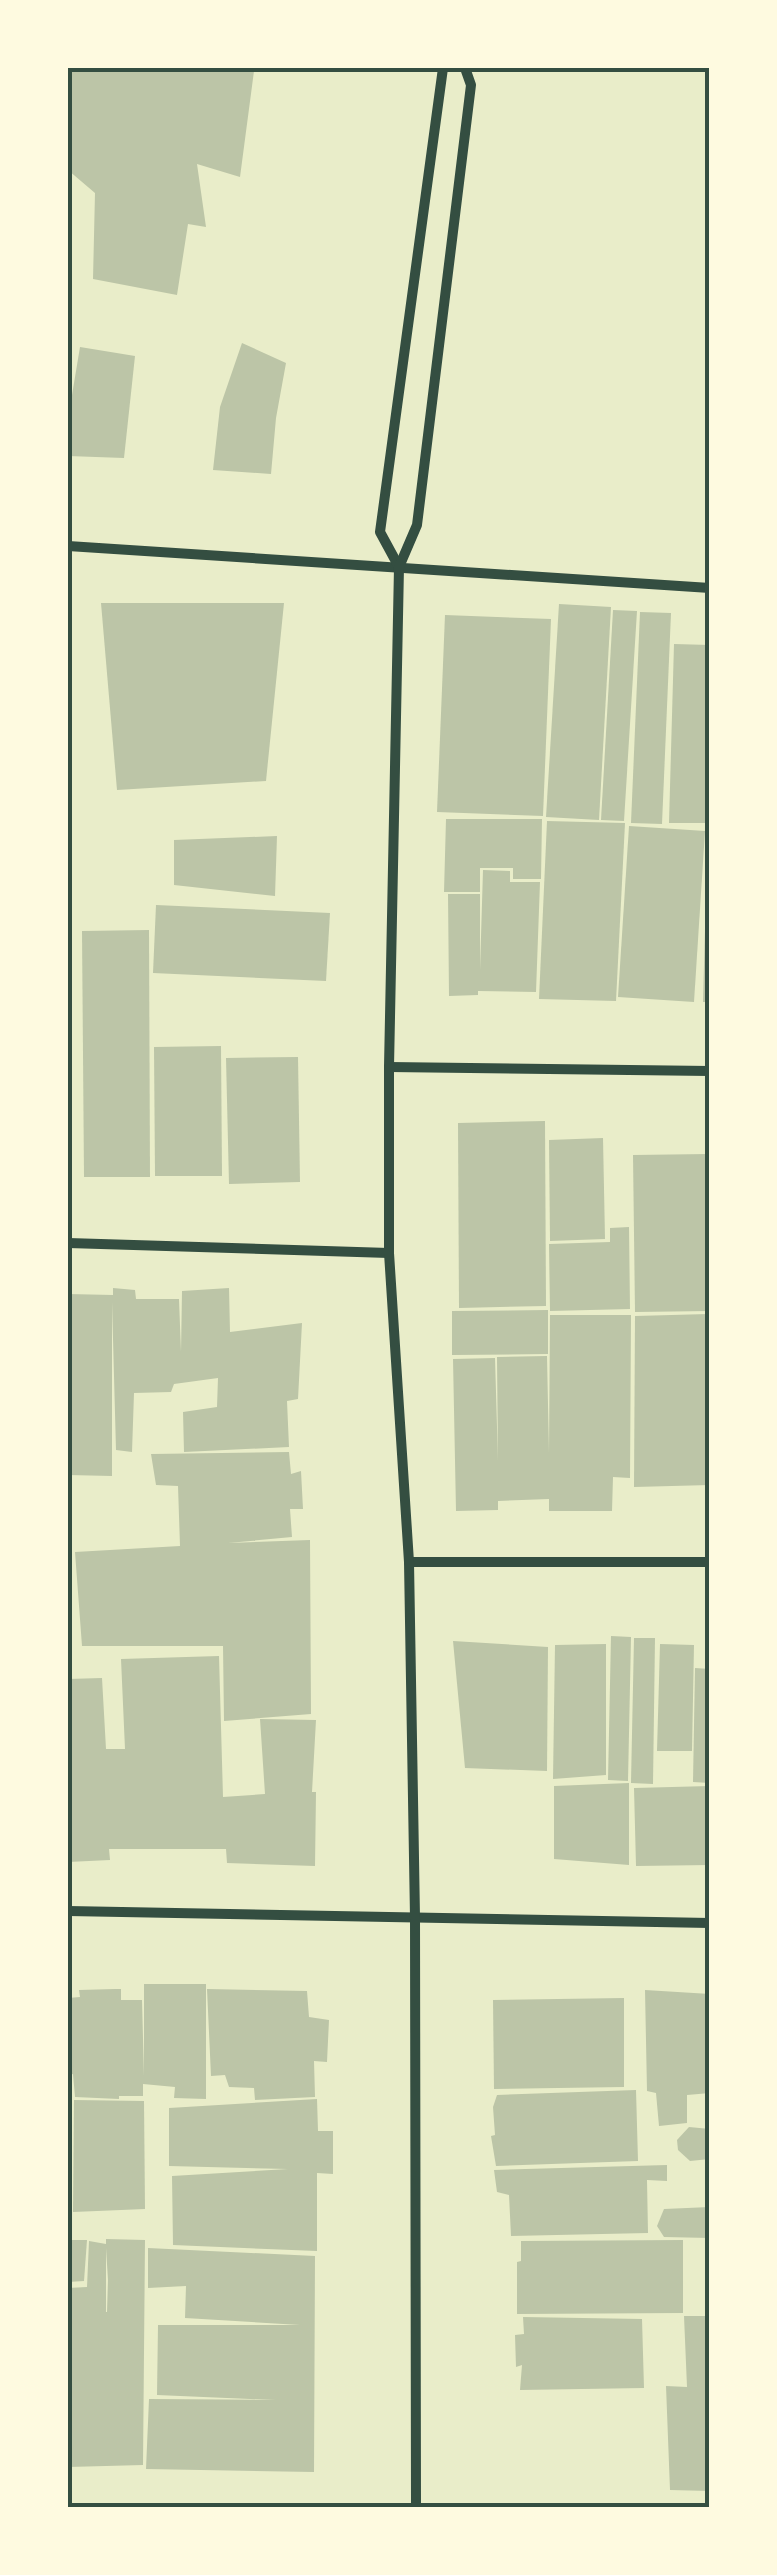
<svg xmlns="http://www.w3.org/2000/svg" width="777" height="2575" viewBox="0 0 777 2575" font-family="'PT Sans',sans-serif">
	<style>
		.building { fill: #bcc5a7; fill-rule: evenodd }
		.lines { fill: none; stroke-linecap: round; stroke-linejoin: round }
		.minor { stroke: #344e41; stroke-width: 10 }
		.neatline { fill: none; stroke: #344e41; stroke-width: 4 }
	</style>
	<rect width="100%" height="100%" fill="#e9edc9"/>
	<g class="building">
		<path d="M68,68H220L254,71L240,177L197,164L206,227L188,224L177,295L93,279L95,193L68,170Z"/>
		<path d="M242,343L286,363L276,418L271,474L213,470L220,407Z"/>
		<path d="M80,347L135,356L124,458L68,456V419Z"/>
		<path d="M101,603H284L266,781L117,790Z"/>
		<path d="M559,604L611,607L599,820L546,817Z"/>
		<path d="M613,610L637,611L624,821L601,820Z"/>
		<path d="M640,612L671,613L662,824L631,823Z"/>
		<path d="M445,615L551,619L543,816L437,812Z"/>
		<path d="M674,644L710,645L705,823H669Z"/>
		<path d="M446,819H542L541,879H513V868H480V892H444Z"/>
		<path d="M547,821L625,823L616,1001L539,999Z"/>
		<path d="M629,826L705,831L694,1002L618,997Z"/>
		<path d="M277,836L275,896L174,885V840Z"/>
		<path d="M483,870L510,871V882H540L536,992L478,991V995L449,996L448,894H480V970Z"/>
		<path d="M706,892H710V1002H703Z"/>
		<path d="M156,905L330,913L326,981L153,973Z"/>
		<path d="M149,930L150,1177H84L82,931Z"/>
		<path d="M221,1046L222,1176H155L154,1047Z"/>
		<path d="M298,1057L300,1182L229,1184L226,1058Z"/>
		<path d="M545,1121L546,1306L459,1308L458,1123Z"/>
		<path d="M603,1138L605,1239L550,1241L549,1140Z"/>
		<path d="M708,1154L710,1311L635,1312L633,1155Z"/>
		<path d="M629,1227L630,1309L550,1311L549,1244L610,1242V1228Z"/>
		<path d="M113,1288L135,1290L136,1299H179L181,1352L182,1291L229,1288L230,1332L302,1323L298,1399L287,1401L289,1447L184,1452L183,1412L217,1407L218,1378L174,1384L171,1392L134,1393L132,1452L116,1450L112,1302V1476L68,1475V1294L113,1295Z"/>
		<path d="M548,1310V1354L452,1355V1311Z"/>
		<path d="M708,1314L710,1485L634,1487L635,1316Z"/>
		<path d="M550,1315H631L630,1478L613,1477L612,1511H549V1499L498,1501V1510L456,1511L453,1359L495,1358L498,1461L497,1357L547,1356L549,1453Z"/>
		<path d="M289,1452L291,1474L301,1471L303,1509H290L292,1537L228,1543L310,1540L311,1714L224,1721L223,1646H82L75,1552L180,1546L178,1486L156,1485L151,1454Z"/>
		<path d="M611,1636L631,1637L628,1781L608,1780Z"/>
		<path d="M634,1638H655L653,1784L631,1783Z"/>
		<path d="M453,1641L548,1647L547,1771L465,1768Z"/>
		<path d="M606,1644V1775L553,1779L555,1645Z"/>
		<path d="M660,1644L694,1645L692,1751H657Z"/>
		<path d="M219,1656L223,1797L265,1794L260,1719L316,1720L312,1792H316L315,1866L227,1863L226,1849H109L110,1860L68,1862V1679L102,1678L106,1749H125L121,1659Z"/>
		<path d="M695,1668L710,1669V1783L693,1782Z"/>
		<path d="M629,1783V1865L554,1859V1786Z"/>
		<path d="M710,1786V1865L636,1866L634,1788Z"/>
		<path d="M144,1984H206V2099L174,2098L175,2087L143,2084V2096H119V2099L75,2097L73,2074L70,2075L68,1998L80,1997L79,1990L115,1989H121V2000H142L144,2076Z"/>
		<path d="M207,1989L307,1991L309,2017L329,2020L327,2062L314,2061L315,2097L255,2100L254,2088L229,2087L225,2075L211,2076Z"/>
		<path d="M645,1990L710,1994V2093L687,2095V2123L659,2126L656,2093L647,2091Z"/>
		<path d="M624,1998V2087L494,2089L493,2000Z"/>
		<path d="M636,2090L638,2161L496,2166L491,2136L495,2135L493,2107L497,2095Z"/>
		<path d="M317,2099L318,2131H333V2174L317,2173V2251L173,2245L172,2176L288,2169L169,2166V2108Z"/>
		<path d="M74,2100L144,2101L145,2209L73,2212Z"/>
		<path d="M689,2127L710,2129V2159L690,2161L678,2150L677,2140Z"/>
		<path d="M667,2165V2181L647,2180L648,2233L511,2236L509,2195L497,2192L494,2170Z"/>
		<path d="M710,2207V2238L664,2237L657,2226L664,2209Z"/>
		<path d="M106,2239L145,2240L143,2465L68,2467V2288L87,2287L89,2241L106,2244ZM106,2248L108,2280L107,2312H106Z"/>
		<path d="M68,2240H87L84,2281L68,2282Z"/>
		<path d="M683,2240V2313L517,2314V2262L521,2261V2241Z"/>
		<path d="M148,2248L315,2256L314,2472L146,2469L149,2399L276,2400L157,2395L158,2325H300L185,2318L186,2286L148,2288Z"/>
		<path d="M684,2316H710V2491L670,2490L666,2386L687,2387Z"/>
		<path d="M523,2317L642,2319L644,2388L520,2390L522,2365L516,2367L515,2335L524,2334Z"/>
	</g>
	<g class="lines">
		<g class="minor">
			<path d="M68,546L710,588"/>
			<path d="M399,567L380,532L443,68"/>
			<path d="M389,1067L710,1071"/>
			<path d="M68,1243L389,1253"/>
			<path d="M409,1562H710"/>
			<path d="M68,1911L710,1923"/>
			<path d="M416,2508L415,1917L409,1562L389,1253V1067L399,567L417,525L471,85L465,68"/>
		</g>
	</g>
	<rect width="777" height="2575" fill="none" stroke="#fefae0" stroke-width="140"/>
	<rect x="70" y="70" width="637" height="2435" class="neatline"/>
</svg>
